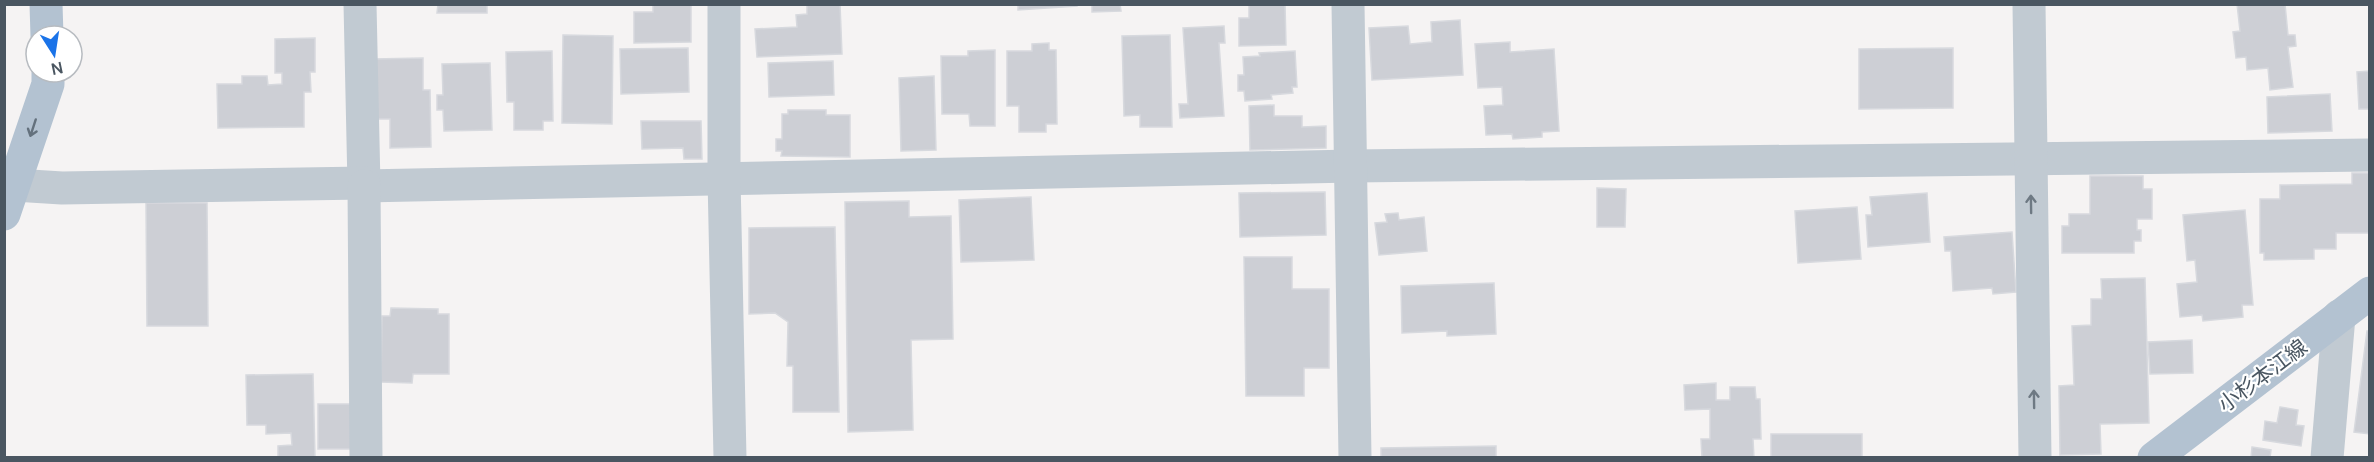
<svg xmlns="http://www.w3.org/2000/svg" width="2374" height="462" viewBox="0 0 2374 462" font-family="Manrope,'Noto Sans JP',sans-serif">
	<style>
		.building { fill: #cdcfd5; stroke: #d7d9de; stroke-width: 1.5 }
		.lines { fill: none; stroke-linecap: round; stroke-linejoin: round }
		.minor { stroke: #c1cad2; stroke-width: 33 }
		.major { stroke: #b3c2d1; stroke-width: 33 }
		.oneway { stroke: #64717d }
		.oneway2 { stroke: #6e7983 }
		.labels { text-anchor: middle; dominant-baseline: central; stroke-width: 4.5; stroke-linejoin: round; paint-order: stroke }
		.street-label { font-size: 21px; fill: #4a5661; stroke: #fff }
	</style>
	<rect width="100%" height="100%" fill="#f5f3f3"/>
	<g class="building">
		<path d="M438,4H487V13H437Z"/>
		<path d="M653,4H691V42L634,43V12H653Z"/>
		<path d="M807,4H840L842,54L757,57L755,29L797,27L796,15L807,14Z"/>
		<path d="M1018,4H1077V6L1018,10Z"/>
		<path d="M1092,4H1120L1121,11L1092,12Z"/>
		<path d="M1249,4H1285L1286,45L1239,46V18H1249Z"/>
		<path d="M2237,4H2285L2288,35H2295L2296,46L2288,47L2293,87L2270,90L2268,68L2247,70L2246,57L2236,58L2233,32L2240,31Z"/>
		<path d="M1460,20L1463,75L1372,80L1369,28L1408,26L1410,44L1432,42L1431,22Z"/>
		<path d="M1224,26L1225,43H1219L1224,116L1180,118L1179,104H1188L1183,28Z"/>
		<path d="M563,35L613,36L612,124L562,123Z"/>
		<path d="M1170,35L1172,127H1140V115L1124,116L1122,36Z"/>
		<path d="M315,38V72H310L311,92H304V127L218,128L217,84H242V76H267L268,85L282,84V73H275V39Z"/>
		<path d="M1510,42V52L1554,49L1559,131L1542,132V137L1513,139L1512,134L1486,135L1484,106L1503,105L1502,87L1478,88L1475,44Z"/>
		<path d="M1049,43V50H1056L1057,124H1046V132H1019V106H1007V51H1032V44Z"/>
		<path d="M688,48L689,92L621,94L620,49Z"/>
		<path d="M1953,48V108L1859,109V49Z"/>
		<path d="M995,50V126H970L969,114H942L941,56H968V51Z"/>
		<path d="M552,51L553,121H543V130H514V102H507L506,52Z"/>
		<path d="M1295,51L1297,87H1292L1293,93L1271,95L1272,99L1245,101L1244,91H1238V75H1244L1243,57L1260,56L1259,53Z"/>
		<path d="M423,58V90H430L431,147L390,148V119H374L373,59Z"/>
		<path d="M833,61L834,95L769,97L768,63Z"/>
		<path d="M490,63L492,130L444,131L443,110H437V95H443L442,64Z"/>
		<path d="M2370,71V109H2359L2357,72Z"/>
		<path d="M934,76L936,150L901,151L899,78Z"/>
		<path d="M2330,94L2332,131L2268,133L2267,97Z"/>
		<path d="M1274,105V116H1302V127L1326,126V148L1250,150L1249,106Z"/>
		<path d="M788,110H826V115H850V157L781,156L782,151H776V139H782V114H788Z"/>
		<path d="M641,121H701L702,159H684L683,148L642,149Z"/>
		<path d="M2352,173H2370V233H2336V249H2314V259L2264,260V253H2260V199H2280V185L2352,184Z"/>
		<path d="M2090,176H2143V189H2152V219H2137V230H2141V241H2134V253H2062V226H2069V214H2090Z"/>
		<path d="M1597,188L1626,189L1625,227H1597Z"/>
		<path d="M1325,192L1326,235L1240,237L1239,193Z"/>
		<path d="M1927,193L1930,242L1868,247L1866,215H1872L1870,197Z"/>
		<path d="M1031,197L1034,260L961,262L959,200Z"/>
		<path d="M909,201V217L951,216L953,339L911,340L913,430L848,432L845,202Z"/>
		<path d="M146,203H207L208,326H147Z"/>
		<path d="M1857,207L1861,259L1798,263L1795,211Z"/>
		<path d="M2245,210L2253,305H2242L2243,317L2203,321L2202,315L2180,317L2177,284L2197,282L2195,260L2187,261L2183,215Z"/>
		<path d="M1398,213L1399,220L1424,217L1427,251L1379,255L1375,223L1387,222L1385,214Z"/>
		<path d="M835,227L839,412H793V366H787L788,322L775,313L749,314V228Z"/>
		<path d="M2012,232L2016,292L1993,294L1992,288L1953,291L1951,251H1945L1944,237Z"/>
		<path d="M1244,257H1292V289H1329V368H1304V396H1246Z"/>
		<path d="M2145,278L2149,423L2100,424L2101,454L2060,455L2059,386L2074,385L2072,326L2091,325V299H2102L2101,279Z"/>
		<path d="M1494,283L1496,334L1447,336V331L1402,333L1401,286Z"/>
		<path d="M391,308L438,309V314H449V374H413L412,383L381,382L382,316H390Z"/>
		<path d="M2367,331H2370V434L2354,432Z"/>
		<path d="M2192,340L2193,373L2150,374L2148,342Z"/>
		<path d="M313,374L315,458H278V446L292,445L291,433L266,434V425H247L246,375Z"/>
		<path d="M1716,383V400H1730V387H1755L1756,399H1760L1761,439H1753L1754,458H1702L1701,439H1710V409L1685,410L1684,385Z"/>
		<rect x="318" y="404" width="35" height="45"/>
		<path d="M2280,407L2298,410L2296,425L2304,426L2301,446L2263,440L2265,421L2277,423Z"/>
		<rect x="1771" y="434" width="91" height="24"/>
		<path d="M1496,446V458H1381V448Z"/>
		<path d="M2252,447L2271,450L2270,458H2251Z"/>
	</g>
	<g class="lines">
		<g class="minor">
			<path d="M360,4L364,186L1352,166L2370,155"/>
			<path d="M724,4V178L730,458"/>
			<path d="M1348,4L1355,458"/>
			<path d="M2029,4L2035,458"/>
			<path d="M14,185L62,188L364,183"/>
			<path d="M364,186L366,458"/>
			<path d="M2327,458L2339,316"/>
		</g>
		<g class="major">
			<path d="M46,4L47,36"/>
			<path d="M4,214L48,84V72"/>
			<path d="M2154,458L2370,293"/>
		</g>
	</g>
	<defs><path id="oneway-shaft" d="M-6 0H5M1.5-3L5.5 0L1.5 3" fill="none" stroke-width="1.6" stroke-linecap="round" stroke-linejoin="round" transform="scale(1.5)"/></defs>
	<use class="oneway" href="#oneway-shaft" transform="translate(33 128) rotate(108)"/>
	<g class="oneway2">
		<use href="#oneway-shaft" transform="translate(2031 204) rotate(-91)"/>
		<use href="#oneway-shaft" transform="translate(2034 399) rotate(-91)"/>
	</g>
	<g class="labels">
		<g class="street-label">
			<text transform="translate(2262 375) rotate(-37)">小杉本江線</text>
		</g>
	</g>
	<rect width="2374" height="462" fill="none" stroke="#4a5661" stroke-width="12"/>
	<g transform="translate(54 54) rotate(168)"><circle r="28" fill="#ffffff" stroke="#b7bbc0" stroke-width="1.5"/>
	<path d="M0-4.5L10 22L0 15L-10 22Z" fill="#1a73e8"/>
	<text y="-9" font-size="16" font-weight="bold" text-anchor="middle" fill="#4a5661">N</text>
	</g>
</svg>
